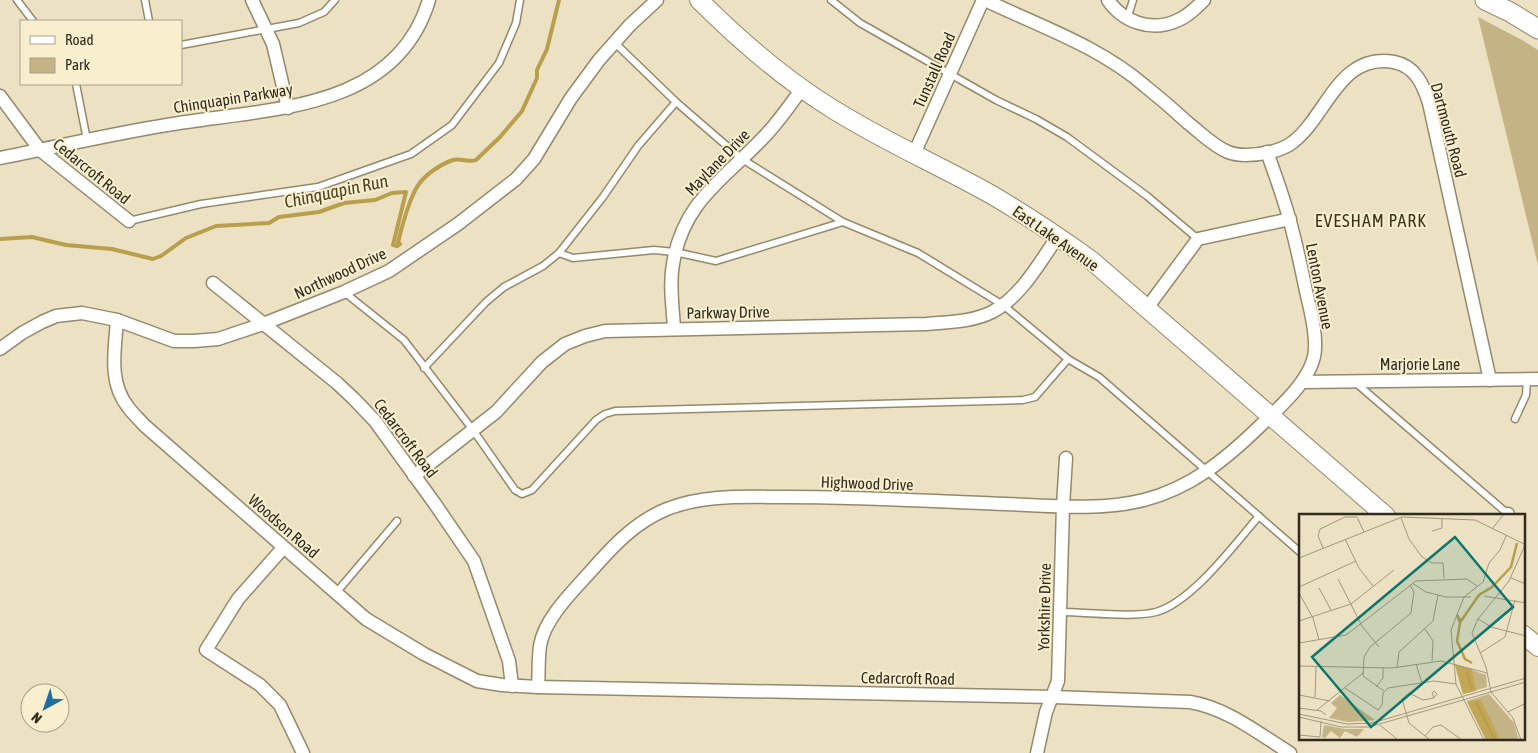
<svg xmlns="http://www.w3.org/2000/svg" width="1538" height="753" viewBox="0 0 1538 753" font-family="'Asap Condensed',sans-serif">
	<style>
		.green { fill: #c3b385 }
		.lines { fill: none; stroke-linecap: round; stroke-linejoin: round }
		.stream { stroke: #b99f4d; stroke-width: 4 }
		.lane-casing { stroke: #93896c; stroke-width: 9 }
		.street-casing { stroke: #93896c; stroke-width: 15 }
		.secondary-casing { stroke: #93896c; stroke-width: 20 }
		.primary-casing { stroke: #93896c; stroke-width: 21 }
		.lane { stroke: #fff; stroke-width: 6 }
		.street { stroke: #fff; stroke-width: 12 }
		.secondary { stroke: #fff; stroke-width: 18 }
		.primary { stroke: #fff; stroke-width: 19 }
		.labels { text-anchor: middle; dominant-baseline: central; stroke-width: 4; stroke-linejoin: round; paint-order: stroke }
		.street-label { font-size: 16px; fill: #2f2b1f; stroke: #f9efcf }
		.water-label { font-size: 18px; font-style: italic; fill: #4f4420; stroke: #f9efcf }
		.neighbourhood-label { font-size: 18px; letter-spacing: 1px; fill: #3d351a; stroke: #f9efcf }
		.inset-river { fill: none; stroke: #b99f4d; stroke-width: 2.5 }
		.inset-road { fill: none; stroke: #a09881; stroke-width: 1 }
		.view { fill: #0f766e; fill-opacity: 0.15; stroke: #0f766e; stroke-width: 2.5 }
		.inset-edge { fill: none; stroke: #2f2b1f; stroke-width: 2.5 }
	</style>
	<rect width="100%" height="100%" fill="#ece1c2"/>
	<path class="green" d="M1478,17L1522,40L1538,50V265Z"/>
	<g class="lines">
		<path class="stream" d="M0,239L32,237L66,245L112,249L153,259L161,256L186,238L216,226L269,223L279,217L319,212L344,203L375,200L392,193L406,192L393,245L397,246L400,244L398,243C401,229 410,196 419,184C426,174 441,164 453,160C462,158 468,163 476,160L500,137L522,111L537,78V70L547,49L559,0"/>
		<g class="lane-casing">
			<g id="lane">
				<path d="M17,0L33,21"/>
				<path d="M145,0L149,21"/>
				<path d="M831,0L860,23L996,100L1036,119L1067,137L1147,196L1198,239"/>
				<path d="M1127,19L1133,0"/>
				<path d="M614,42L676,102L742,159L843,222L918,253L1003,305L1068,359L1099,377L1300,552"/>
				<path d="M181,45L299,23L324,12L335,0"/>
				<path d="M76,84L87,140"/>
				<path d="M129,221L201,204L318,187L411,154L452,125L499,63L516,23L520,0"/>
				<path d="M559,253L573,258L654,250L675,252L716,261L843,222"/>
				<path d="M344,292L404,340L473,430L515,490L522,494L532,490L596,420L605,414L615,411L1023,400L1035,397L1068,359"/>
				<path d="M424,368L486,302L504,287L543,266L559,253L603,197L638,146L676,102"/>
				<path d="M1356,383L1508,514"/>
				<path d="M1515,419L1526,395L1527,379"/>
				<path d="M335,594L397,521"/>
				<path d="M1061,612C1087,612 1132,618 1156,612C1192,602 1235,544 1259,516"/>
			</g>
		</g>
		<g class="street-casing">
			<g id="street">
				<path d="M252,0L273,44L288,108"/>
				<path d="M985,0C1039,26 1099,46 1145,86C1160,98 1174,110 1188,123C1201,133 1213,146 1228,152C1233,154 1240,155 1246,155C1261,155 1282,151 1293,142C1327,116 1339,52 1394,62C1415,66 1423,84 1429,103L1490,380"/>
				<path d="M1108,0C1123,22 1151,32 1176,21C1187,17 1196,8 1204,0"/>
				<path d="M0,96L40,150L129,221"/>
				<path d="M914,154L983,0"/>
				<path d="M0,158C56,147 111,134 167,125C262,108 395,114 429,0"/>
				<path d="M213,283L337,383L354,399L375,421L435,504L474,561L509,661L512,686"/>
				<path d="M1147,308L1198,239L1290,219"/>
				<path d="M117,320C115,350 108,382 128,407C133,414 139,419 144,425L366,619L424,654L477,681L502,685L538,687L1053,697L1190,702C1227,708 1259,734 1290,753"/>
				<path d="M674,329C673,308 669,285 673,264C683,202 723,180 762,139C778,123 790,105 803,87"/>
				<path d="M0,349L22,333L42,322L56,316L82,313L117,320L174,341H194L218,339L263,324L344,292L389,271L458,224L516,179L534,159L571,98L599,60L630,25L657,0"/>
				<path d="M1302,382L1538,379"/>
				<path d="M414,476L496,412L542,362L565,344L585,336L605,331L927,324C948,322 972,322 992,312C1021,297 1040,262 1058,236"/>
				<path d="M1508,516V514"/>
				<path d="M283,548L238,599L206,650L260,685L280,705L303,753"/>
				<path d="M538,687C539,674 538,660 540,646C544,619 573,591 591,571C613,546 635,522 667,509C705,494 746,497 786,497C860,497 933,501 1006,504C1051,506 1100,511 1144,500C1191,488 1226,459 1260,426C1279,408 1315,377 1315,348C1316,329 1310,309 1306,291C1301,267 1296,242 1289,218C1283,196 1275,174 1267,152"/>
				<path d="M1037,753L1046,712L1058,681L1063,506L1066,458"/>
			</g>
		</g>
		<g class="secondary-casing">
			<g id="secondary">
				<path d="M699,0C739,40 783,78 831,108C883,141 939,165 992,195C1026,215 1059,237 1091,260L1386,516"/>
				<path d="M1524,635L1538,647"/>
			</g>
		</g>
		<g class="primary-casing">
			<path id="primary" d="M1485,0L1510,12L1538,29"/>
		</g>
		<use href="#lane" class="lane"/>
		<use href="#street" class="street"/>
		<use href="#secondary" class="secondary"/>
		<use href="#primary" class="primary"/>
	</g>
	<g class="labels">
		<g class="street-label">
			<text transform="translate(934 70) rotate(-66)">Tunstall Road</text>
			<text transform="translate(233 98) rotate(-9)">Chinquapin Parkway</text>
			<text transform="translate(1449 130) rotate(75)">Dartmouth Road</text>
			<text transform="translate(717 162) rotate(-46)">Maylane Drive</text>
			<text transform="translate(92 171) rotate(39)">Cedarcroft Road</text>
			<text transform="translate(1056 238) rotate(35)">East Lake Avenue</text>
			<text transform="translate(340 273) rotate(-25)">Northwood Drive</text>
			<text transform="translate(1320 286) rotate(79)">Lenton Avenue</text>
			<text transform="translate(728 312) rotate(-1)">Parkway Drive</text>
			<text x="1420" y="364">Marjorie Lane</text>
			<text transform="translate(406 438) rotate(53)">Cedarcroft Road</text>
			<text transform="translate(867 483) rotate(2)">Highwood Drive</text>
			<text transform="translate(284 526) rotate(41)">Woodson Road</text>
			<text transform="translate(1044 607) rotate(-89)">Yorkshire Drive</text>
			<text transform="translate(908 678) rotate(1)">Cedarcroft Road</text>
		</g>
		<g class="water-label">
			<text transform="translate(336 191) rotate(-12)">Chinquapin Run</text>
		</g>
		<g class="neighbourhood-label">
			<text x="1371" y="220">EVESHAM PARK</text>
		</g>
	</g>
	<g transform="translate(1299 514)">
		<rect width="226" height="226" fill="#ece1c2"/>
		<path d="M156,150L187,161L188,173L164,180ZM190,180L215,209L220,226H187L168,187ZM41,181L76,206L49,208L30,204L38,194L32,189ZM25,211L46,215H65L58,223L46,217L41,224L32,217L26,224L23,223Z" fill="#c3b385"/>
		<path d="M156,151L173,155L177,177L164,180ZM181,185L192,206L201,226H187L168,188Z" fill="#c2a856"/>
		<path class="inset-river" d="M173,149L166,145L158,127L161,109L158,101L162,107L180,81L193,73L212,53L218,29M170,156L168,160L173,175M177,188L196,226"/>
		<path class="inset-road" d="M102,4L110,25L123,43L133,49H144L145,64M193,15L205,0M133,17L143,14V5M46,25L60,54L74,72M24,34L19,22L21,15L46,3H58L65,18M0,44L103,3L176,6L227,31M212,64L227,70M39,65L63,112L80,133M113,69L127,78L147,83H172M0,73L57,47M20,74L32,96M0,79L14,104L20,126M185,82L227,89M179,105L192,113L227,122M0,107L52,90L95,56M126,115L134,127L133,147M0,129L47,121L117,67L168,65L178,72M181,139L206,123L216,86M117,150L123,169M0,152L93,154L142,147L188,159M98,153L100,138L134,107L139,81M77,173L84,164V154M46,174L79,196L83,191L84,179L89,174L135,167L157,170M85,177L64,162L65,143L71,133L112,99L115,78L111,71M135,177L138,180L135,184L133,179ZM0,181L31,187M16,183L17,152M0,194L22,197L27,201M18,196L64,159M209,198L227,189M0,200L48,210L73,209L227,164M0,203L42,213H70L227,168M81,211L99,226M0,221L21,223M126,222L134,213L142,211L163,226M21,223L22,207M131,226L110,209L103,185L110,179L124,186L135,184M185,226L157,170L152,116L165,83L184,68L190,49L201,36L207,22M222,226L214,204L192,178L187,153L173,119L179,105L210,67L226,31"/>
		<path class="view" d="M156,23L214,93L72,213L13,143Z"/>
		<rect width="226" height="226" class="inset-edge"/>
	</g>
	<rect x="20" y="20" width="162" height="65" fill="#f9efcf" stroke="#a8a189"/>
	<rect x="30" y="36" width="25" height="8" fill="#ffffff" stroke="#a8a189"/>
	<text x="65" y="45" font-size="15" fill="#2f2b1f">Road</text>
	<rect x="30" y="58" width="25" height="15" fill="#c3b385" stroke="#a8a189"/>
	<text x="65" y="70" font-size="15" fill="#2f2b1f">Park</text>
	<g transform="translate(45 708) rotate(220)"><circle r="24" fill="#f9efcf" stroke="#a8a189"/>
	<path d="M0-4L9 19L0 12L-9 19Z" fill="#206ea0"/>
	<text y="-8" font-size="14" font-weight="bold" text-anchor="middle" fill="#2f2b1f">N</text>
	</g>
</svg>
